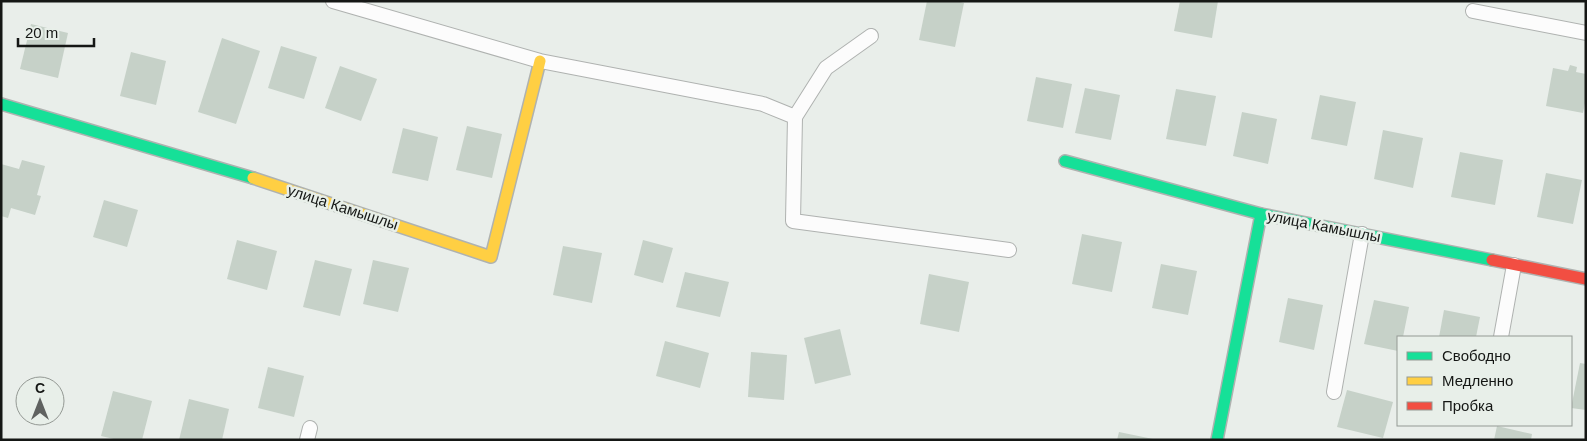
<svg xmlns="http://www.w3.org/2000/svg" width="1587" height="441" viewBox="0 0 1587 441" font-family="Helvetica,sans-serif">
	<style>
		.building { fill: #c6d1c8 }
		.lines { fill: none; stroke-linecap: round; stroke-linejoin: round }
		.lane-casing { stroke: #afb2b0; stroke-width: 16 }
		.fast-casing { stroke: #afb2b0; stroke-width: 14 }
		.slow-casing { stroke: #afb2b0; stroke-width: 14 }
		.jam-casing { stroke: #afb2b0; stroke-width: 14 }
		.lane { stroke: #fcfcfc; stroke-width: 14 }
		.fast { stroke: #16e098; stroke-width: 11 }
		.slow { stroke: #ffcf43; stroke-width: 11 }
		.jam { stroke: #f24e42; stroke-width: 11 }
		.labels { text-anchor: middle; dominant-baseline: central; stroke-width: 5; stroke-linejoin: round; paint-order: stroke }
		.street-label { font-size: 15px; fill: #151715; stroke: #e8efe9 }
	</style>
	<rect width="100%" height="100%" fill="#e9eeea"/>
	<g class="building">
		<path d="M927,1H956L964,3L955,47L919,40Z"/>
		<path d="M1180,1H1218L1212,38L1174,31Z"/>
		<path d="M31,24L68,33L58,78L20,69Z"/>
		<path d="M222,38L260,51L236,124L198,112Z"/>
		<path d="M281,46L317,57L304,99L268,88Z"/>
		<path d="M131,52L166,61L156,105L120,96Z"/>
		<path d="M1570,65L1577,67L1576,72L1586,74V98L1583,113L1546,106L1553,68L1568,71Z"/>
		<path d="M340,66L377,79L361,121L325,108Z"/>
		<path d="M1036,77L1072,84L1063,128L1027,121Z"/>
		<path d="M1085,88L1120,95L1111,140L1075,133Z"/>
		<path d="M1176,89L1216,96L1206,146L1166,139Z"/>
		<path d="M1320,95L1356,102L1347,146L1311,139Z"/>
		<path d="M1242,112L1277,119L1268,164L1233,156Z"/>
		<path d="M467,126L502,134L492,178L456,170Z"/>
		<path d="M403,128L438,137L428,181L392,173Z"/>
		<path d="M1383,130L1423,138L1413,188L1374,179Z"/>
		<path d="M1460,152L1503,160L1495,205L1451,197Z"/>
		<path d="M22,160L45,166L37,195L41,196L35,215L11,208L8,218L1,216V164L19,169Z"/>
		<path d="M1546,173L1582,180L1573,224L1537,217Z"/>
		<path d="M104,200L138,210L127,247L93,237Z"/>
		<path d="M1082,234L1122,242L1112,292L1072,284Z"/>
		<path d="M237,240L277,251L267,290L227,279Z"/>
		<path d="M643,240L673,248L663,283L634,275Z"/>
		<path d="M563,246L602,253L592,303L553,295Z"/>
		<path d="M315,260L352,269L340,316L303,307Z"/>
		<path d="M373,260L409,268L398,312L363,304Z"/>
		<path d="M1161,264L1197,271L1188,315L1152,308Z"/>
		<path d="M685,272L729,282L720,317L676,307Z"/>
		<path d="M929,274L969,282L959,332L920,324Z"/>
		<path d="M1288,298L1323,305L1314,350L1279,342Z"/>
		<path d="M1374,300L1409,307L1403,337H1398V351L1364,344Z"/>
		<path d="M1444,310L1480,317L1476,337H1439Z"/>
		<path d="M840,329L851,375L815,384L804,338Z"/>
		<path d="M665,341L709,353L700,388L656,376Z"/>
		<path d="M751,352L787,355L784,400L748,397Z"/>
		<path d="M1580,363L1586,364V410L1571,408Z"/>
		<path d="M268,367L304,376L294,417L258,408Z"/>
		<path d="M1347,390L1393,402L1383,438L1337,427Z"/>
		<path d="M113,391L152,401L142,440H118L101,436Z"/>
		<path d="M189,399L229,409L222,440H179Z"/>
		<path d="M1497,426L1532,434L1531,440H1494Z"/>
		<path d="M1119,432L1153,439V440H1117Z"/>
	</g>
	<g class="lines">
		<g class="lane-casing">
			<g id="lane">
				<path d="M333,1L540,61L763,104L795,117L793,221L1009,250"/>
				<path d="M1473,11L1586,33"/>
				<path d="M795,117L826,68L871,36"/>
				<path d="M1501,337L1514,265"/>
				<path d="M1334,392L1362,234"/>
				<path d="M307,440L310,428"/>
			</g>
		</g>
		<g class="fast-casing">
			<g id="fast">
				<path d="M1,104L253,178"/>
				<path d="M1065,161L1261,214L1492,260"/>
				<path d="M1217,440L1261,214"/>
			</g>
		</g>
		<g class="slow-casing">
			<path id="slow" d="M253,178L491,257L540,61"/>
		</g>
		<g class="jam-casing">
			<path id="jam" d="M1492,260L1586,279"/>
		</g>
		<use href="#lane" class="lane"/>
		<use href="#fast" class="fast"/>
		<use href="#slow" class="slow"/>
		<use href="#jam" class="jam"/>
	</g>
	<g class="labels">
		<g class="street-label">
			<text transform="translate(343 207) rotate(18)">улица Камышлы</text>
			<text transform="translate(1324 226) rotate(11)">улица Камышлы</text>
		</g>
	</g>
	<rect width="1587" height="441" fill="none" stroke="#151715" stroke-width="5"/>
	<rect x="1397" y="336" width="175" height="90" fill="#e8efe9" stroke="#949994"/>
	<rect x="1407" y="352" width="25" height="8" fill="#16e098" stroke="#949994"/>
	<text x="1442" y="361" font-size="15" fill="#151715">Свободно</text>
	<rect x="1407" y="377" width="25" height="8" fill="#ffcf43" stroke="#949994"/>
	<text x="1442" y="386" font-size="15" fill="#151715">Медленно</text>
	<rect x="1407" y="402" width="25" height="8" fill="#f24e42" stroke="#949994"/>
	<text x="1442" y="411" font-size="15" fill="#151715">Пробка</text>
	<g transform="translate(40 401)"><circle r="24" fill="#e8efe9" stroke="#949994"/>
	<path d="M0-4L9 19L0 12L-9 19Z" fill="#5f6260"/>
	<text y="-8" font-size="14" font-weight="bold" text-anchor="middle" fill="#151715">С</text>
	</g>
	<path d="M18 38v8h76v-8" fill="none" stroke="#151715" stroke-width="2.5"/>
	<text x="25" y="38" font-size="15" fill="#151715" stroke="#e8efe9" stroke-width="4" paint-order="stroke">20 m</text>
</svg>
